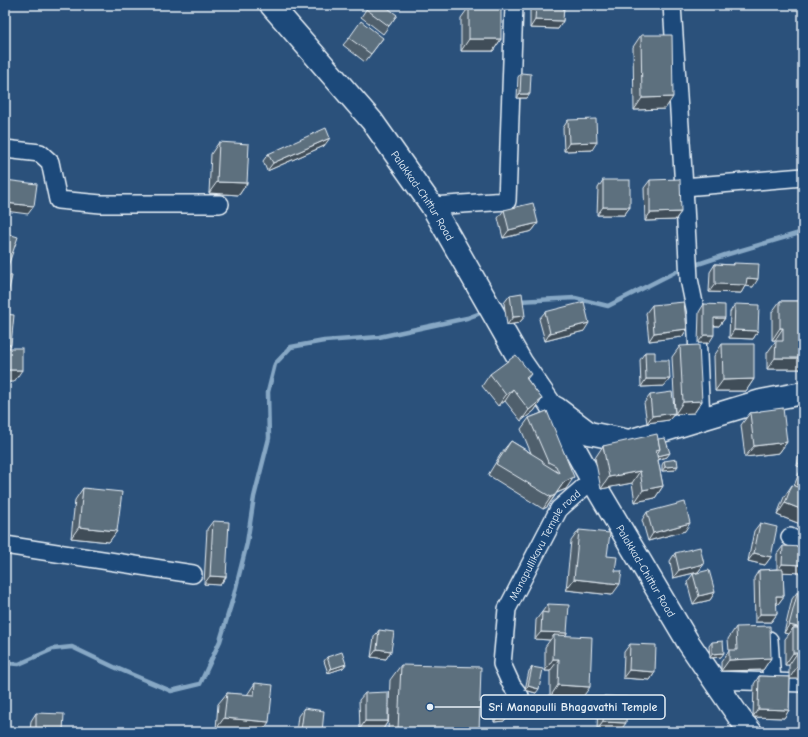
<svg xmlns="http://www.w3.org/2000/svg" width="808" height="737" viewBox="0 0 808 737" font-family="'Comic Neue',sans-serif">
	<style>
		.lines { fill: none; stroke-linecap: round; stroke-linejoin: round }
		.stream { stroke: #87a8c5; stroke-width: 4.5 }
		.minor-casing { stroke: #e8f1f8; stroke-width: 20 }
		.secondary-casing { stroke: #e8f1f8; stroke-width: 25 }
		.minor { stroke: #1f4a7a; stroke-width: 17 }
		.secondary { stroke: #1f4a7a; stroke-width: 22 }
		.wall { fill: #505f6c; stroke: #e8f1f8 }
		.shaded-wall { fill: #414e58; stroke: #e8f1f8 }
		.building { fill: #5d6f7e; stroke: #e8f1f8 }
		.labels { text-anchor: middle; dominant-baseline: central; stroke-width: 3.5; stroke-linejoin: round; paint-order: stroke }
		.street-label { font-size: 11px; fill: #e8f1f8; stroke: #1f4a7a }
		.leader { fill: none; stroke: #e8f1f8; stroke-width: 1.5 }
		.callout-dot { fill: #e8f1f8; stroke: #1f4a7a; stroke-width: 1.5 }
		.callout { fill: #1f4a7a; stroke: #e8f1f8; stroke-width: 1.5 }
		.callout-label { font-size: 12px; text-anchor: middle; font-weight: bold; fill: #e8f1f8 }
	</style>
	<rect width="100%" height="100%" fill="#2b517b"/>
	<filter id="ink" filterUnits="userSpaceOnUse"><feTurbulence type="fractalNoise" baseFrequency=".025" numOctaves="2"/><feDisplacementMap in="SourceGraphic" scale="8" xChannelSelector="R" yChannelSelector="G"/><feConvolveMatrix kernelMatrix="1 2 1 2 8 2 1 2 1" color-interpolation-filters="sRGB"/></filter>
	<g filter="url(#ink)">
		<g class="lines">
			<g class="stream">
				<path d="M692,266L725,255L803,232"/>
				<path d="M519,301L575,298L608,306L675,272L685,268"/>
				<path d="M5,663L19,664L53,649L72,647L114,667L171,691L200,684L220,641L234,595L247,543L254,497L269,438L268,392L275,364L291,347L324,341L379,337L467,318L478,314"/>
			</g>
			<g class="minor-casing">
				<g id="minor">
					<path d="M672,5L684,187L689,279L696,313L701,419"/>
					<path d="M5,149L40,153L50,162L58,200L101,204H220"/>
					<path d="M684,187L803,177"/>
					<path d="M432,206L507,201L514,5"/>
					<path d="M790,537L803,544"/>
					<path d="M5,545L193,574"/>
					<path d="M769,640L772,682"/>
					<path d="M714,680L803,683"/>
					<path id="s1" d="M520,696L512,686L502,664L507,609L559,509L592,480"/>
				</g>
			</g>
			<g class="secondary-casing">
				<g id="secondary">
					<path id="s2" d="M271,5L372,121L432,206L521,362L550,404L592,480L688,642L739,717L751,732"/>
					<path d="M556,408L589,433L629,441L761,401L803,393"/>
				</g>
			</g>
			<use href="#minor" class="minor"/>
			<use href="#secondary" class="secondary"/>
		</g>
		<g class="wall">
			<path d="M369,5L397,15L383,34L361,17Z"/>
			<path d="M530,5H564L563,21L558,29L530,28Z"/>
			<path d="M469,7L501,39L493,51H461V18Z"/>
			<path d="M641,35L665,109L634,110L633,47Z"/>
			<path d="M349,38H383L365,62L343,45Z"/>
			<path d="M521,73L527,98H517L518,77Z"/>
			<path d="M568,120L592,150L564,151L563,128Z"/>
			<path d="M219,142L247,183L239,195L209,193L211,154Z"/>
			<path d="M324,146L267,171L263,161L268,154Z"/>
			<path d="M603,180L630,207L624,215H597L598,188Z"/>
			<path d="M650,180L681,212L675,220L645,221L644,188Z"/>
			<path d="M504,210L538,223L532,231L503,238L498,218Z"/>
			<path d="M734,263L753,287L745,286L741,293L709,292L710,272L715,264L733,265Z"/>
			<path d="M510,295L525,316L519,323L507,325L504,303Z"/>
			<path d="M780,301H803V369H767V353L775,342V340H772V312Z"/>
			<path d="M704,304L725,318L719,326H714L709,343H698L699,312Z"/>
			<path d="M735,304L758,331L753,339L729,338L730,312Z"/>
			<path d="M652,305L687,329L682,337L649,341L646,313Z"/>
			<path d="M545,312L584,331L545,341L539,319Z"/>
			<path d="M722,344L754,379L746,391H715L714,356Z"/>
			<path d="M680,346L702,401L694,413L675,414V413L669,420L647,423L644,403L650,395L675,412L672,357Z"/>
			<path d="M645,352L664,386L641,387L640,360Z"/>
			<path d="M490,374H531L527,379L542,399L534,411L521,421L505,401L498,406L482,386Z"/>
			<path d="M547,411L566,489L557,493L547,507L543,509L488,475L502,452L511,441L531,453L521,429L529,418Z"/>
			<path d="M760,411L787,442L779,453L745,457L741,425L750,413L759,412Z"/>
			<path d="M803,427V467L797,466Z"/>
			<path d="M658,439L667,457L658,460L663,486L655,498L635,502L632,483L601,489L595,458L603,446Z"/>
			<path d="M664,461L675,470L662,471V465Z"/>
			<path d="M803,468V525L777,515L784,497L792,485L794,486L799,473Z"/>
			<path d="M83,488L117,531L109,542L71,538L75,500Z"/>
			<path d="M647,512L685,531L648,541L642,520Z"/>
			<path d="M213,521L226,577L220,585L204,584L207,529Z"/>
			<path d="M760,523L771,557L765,565L748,561L754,531Z"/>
			<path d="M579,530L607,556L612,595L566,590L571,541Z"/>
			<path d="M783,546L803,573L783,572L784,596L778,604H776L777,614L771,622H755L754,578L759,570L777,569V554Z"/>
			<path d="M675,553L704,564L698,572L673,578L670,561Z"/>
			<path d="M693,574L715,592L710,600L693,604L687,582Z"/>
			<path d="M798,591L803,592V679H790L789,710L784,718L753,717L754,684L759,676L789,677V665H785V639L789,634L784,633L792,599Z"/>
			<path d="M548,604L567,633L565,636L582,698L550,697V671H545V647L550,640L535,639L536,620Z"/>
			<path d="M736,627L771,658L763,670L721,671V662L729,651L728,639Z"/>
			<path d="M379,630L391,651L386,659L371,657L374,637Z"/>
			<path d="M712,642L721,657L710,658L709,646Z"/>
			<path d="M630,644L655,672L650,680L623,678L624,652Z"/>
			<path d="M327,657L346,664L343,668L328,673L324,661Z"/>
			<path d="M401,665L479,732H388L390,680Z"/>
			<path d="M532,667L536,693L525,690L529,671Z"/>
			<path d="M255,683L262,732H244L216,729L218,704L227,693L247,695Z"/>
			<path d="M365,693L388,721L383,729H360L359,700Z"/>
			<path d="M604,696L620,731L597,730L598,703Z"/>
			<path d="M495,702L507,717L504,721L494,722L493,705Z"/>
			<path d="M304,708L322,732H296L298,716Z"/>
			<path d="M36,713L63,732H30L31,721Z"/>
		</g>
		<g class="shaded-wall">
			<path d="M535,20L563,21L558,29L530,28Z"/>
			<path d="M469,39H501L493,51H461Z"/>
			<path d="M520,94H530L527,98H517Z"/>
			<path d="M673,97L665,109L634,110L642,98Z"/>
			<path d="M330,138L324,146L267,171L273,163Z"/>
			<path d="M597,142L592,150L564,151L569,143Z"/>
			<path d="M217,182L247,183L239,195L209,193Z"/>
			<path d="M5,203L34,206L28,214L5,211Z"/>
			<path d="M603,207H630L624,215H597Z"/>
			<path d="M681,212L675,220L645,221L650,213Z"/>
			<path d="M538,223L532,231L503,238L509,230Z"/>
			<path d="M5,265L8,266L5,271Z"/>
			<path d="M747,278L758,279L753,287L745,286L741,293L709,292L715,284Z"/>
			<path d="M525,316L519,323L507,325L513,317Z"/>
			<path d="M714,318H725L719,326L709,325Z"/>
			<path d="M589,323L584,331L545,341L550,333Z"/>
			<path d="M780,328H783L775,340H772Z"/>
			<path d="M687,329L682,337L649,341L654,333Z"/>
			<path d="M734,330L758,331L753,339L729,338Z"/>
			<path d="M704,335H714L709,343H698Z"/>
			<path d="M5,344L11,345L5,353Z"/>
			<path d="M775,358H803V369H767Z"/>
			<path d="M5,370H22L14,382H5Z"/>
			<path d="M646,379H670L664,386L641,387Z"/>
			<path d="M754,379L746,391H715L723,380Z"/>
			<path d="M513,389L505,401L498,406L506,395Z"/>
			<path d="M542,399L534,411L521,421L529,410Z"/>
			<path d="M702,401L694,413L675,414L683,402Z"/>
			<path d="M675,413L669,420L647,423L652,416Z"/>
			<path d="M787,442L779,453L745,457L754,446Z"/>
			<path d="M670,453L667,457L655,460L658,456Z"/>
			<path d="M803,457V467L797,466Z"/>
			<path d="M678,466L675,470L662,471L665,467Z"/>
			<path d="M640,471L632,483L601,489L609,477Z"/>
			<path d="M574,477L566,489L556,493L564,482Z"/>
			<path d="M663,486L655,498L635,502L643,490Z"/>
			<path d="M555,495L547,507L543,509L551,497Z"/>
			<path d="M785,503L803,510V525L777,515Z"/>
			<path d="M690,523L685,531L648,541L653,533Z"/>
			<path d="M79,527L117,531L109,542L71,538Z"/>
			<path d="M754,553L771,557L765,565L748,561Z"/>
			<path d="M704,564L698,572L673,578L679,570Z"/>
			<path d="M782,564L803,565V573L777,572Z"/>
			<path d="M210,576L226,577L220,585L204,584Z"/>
			<path d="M574,579L620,584L612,595L566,590Z"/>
			<path d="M715,592L710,600L693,604L699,596Z"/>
			<path d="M776,596H784L778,604H771Z"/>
			<path d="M760,614H777L771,622H755Z"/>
			<path d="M789,625L803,628H793L789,634L784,633Z"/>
			<path d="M541,632L567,633L562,641L554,635L550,640L535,639Z"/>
			<path d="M377,649L391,651L386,659L371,657Z"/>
			<path d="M724,653L721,657L710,658L712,654Z"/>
			<path d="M793,653H797L789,665H785Z"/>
			<path d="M771,658L763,670L721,671L729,660Z"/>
			<path d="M553,659H559L550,671H545Z"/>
			<path d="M346,664L343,668L328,673L331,669Z"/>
			<path d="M797,667H803V679H789Z"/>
			<path d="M629,670L655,672L650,680L623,678Z"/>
			<path d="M558,685L590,687L582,698L550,697Z"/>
			<path d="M528,686L539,689L536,693L525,690Z"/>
			<path d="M758,709L789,710L784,718L753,717Z"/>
			<path d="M507,717L504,721L494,722L497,718Z"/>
			<path d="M224,718L269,722L262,732H244L216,729Z"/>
			<path d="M365,721H388L383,729H360Z"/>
			<path d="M603,722L626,723L620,731L597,730Z"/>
			<path d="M398,729L464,732H396Z"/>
			<path d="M301,730L319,732H300Z"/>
		</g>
		<g class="building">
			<path d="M369,5H384L397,15L389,26L366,9Z"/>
			<path d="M536,5H564L563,21L535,20Z"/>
			<rect x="469" y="7" width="32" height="32"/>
			<path d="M361,21L383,38L371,54L349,38Z"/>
			<path d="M641,35H672L673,97L642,98Z"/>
			<path d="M521,73L531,74L530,94H520Z"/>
			<path d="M596,119L597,142L569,143L568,120Z"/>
			<path d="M326,128L330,138L273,163L268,154Z"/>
			<path d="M219,142L249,144L247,183L217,182Z"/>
			<path d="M680,179L681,212L650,213V180Z"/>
			<path d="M5,180L37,184L34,206L5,203Z"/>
			<rect x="603" y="180" width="27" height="27"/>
			<path d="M533,203L538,223L509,230L504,210Z"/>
			<path d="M5,233L18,237L8,266L5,265Z"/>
			<path d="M734,263L759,264L758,279L747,278L746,285L715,284V264L734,265Z"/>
			<path d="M5,275L12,276L6,303H5Z"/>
			<path d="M522,293L525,316L513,317L510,295Z"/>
			<path d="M780,301H803V358H775L776,341H783V328H780Z"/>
			<path d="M584,302L589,323L550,333L545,312Z"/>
			<path d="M684,302L687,329L654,333L652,305Z"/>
			<path d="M704,304L725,305V318H714V335H704Z"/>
			<path d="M735,304L759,305L758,331L734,330Z"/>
			<path d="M5,314L14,315L11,345L5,344Z"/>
			<path d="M722,344H754V379L723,380Z"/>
			<path d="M699,345L702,401L683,402L680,346Z"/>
			<rect x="5" y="348" width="17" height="22"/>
			<path d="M645,352H655V360H669L670,379H646Z"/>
			<path d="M516,355L531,374L526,378L542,399L529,410L513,389L506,395L490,374Z"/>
			<path d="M672,392L675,413L652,416L650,395Z"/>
			<path d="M783,408L787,442L754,446L750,413L760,412V411Z"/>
			<path d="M547,411L574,477L564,482L555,495L551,497L496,464L511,441L542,460L543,463L559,473L556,466L548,462L529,418Z"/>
			<path d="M657,434L660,449L656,450L663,486L643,490L640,471L609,477L603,446Z"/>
			<path d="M665,438L670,453L658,456L657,454L660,449L658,439Z"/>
			<path d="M677,459L678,466L665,467L664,461Z"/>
			<path d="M803,473V510L785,503L792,485L797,487Z"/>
			<path d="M83,488L122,492L117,531L79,527Z"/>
			<path d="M685,502L690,523L653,533L647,512Z"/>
			<path d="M213,521L229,522L226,577L210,576Z"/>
			<path d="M760,523L777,527L771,557L754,553Z"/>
			<path d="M579,530L610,533L607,556L617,557L615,571H622L620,584L574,579Z"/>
			<path d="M783,546L803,547V565L782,564Z"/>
			<path d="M700,547L704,564L679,570L675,553Z"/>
			<path d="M783,569L784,596H776L777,614H760L759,570Z"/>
			<path d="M709,570L715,592L699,596L693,574Z"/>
			<path d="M798,591L803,592V628L789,625Z"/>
			<path d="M548,604L569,605L567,633L541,632L542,612L548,613Z"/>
			<path d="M770,626L771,658L729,660V650H737L736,627Z"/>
			<path d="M793,628H803V667H797V653H793Z"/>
			<path d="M379,630L394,632L391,651L377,649Z"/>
			<path d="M554,635L592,637L590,687L558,685L559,659H553Z"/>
			<path d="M723,641L724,653L712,654V642Z"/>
			<path d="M630,644L656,645L655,672L629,670Z"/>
			<path d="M342,652L346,664L331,669L327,657Z"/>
			<path d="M5,655L8,656L5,667Z"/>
			<path d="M401,665L481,667L479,732H464L398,729Z"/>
			<path d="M532,667L543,669L539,689L528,686Z"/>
			<path d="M759,676L790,677L789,710L758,709Z"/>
			<path d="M255,683L273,685L269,722L224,718L227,693L254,695Z"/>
			<path d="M388,692V721H365V693Z"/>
			<path d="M604,696L627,697L626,723L603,722Z"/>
			<path d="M304,708L324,711L322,732L301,730Z"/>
			<path d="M36,713L64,714L63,732H36Z"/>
		</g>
	</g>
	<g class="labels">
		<g class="street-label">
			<text stroke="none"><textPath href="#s2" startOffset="244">Palakkad-Chittur Road</textPath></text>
			<text stroke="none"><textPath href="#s1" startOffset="167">Manapullikavu Temple road</textPath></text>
			<text stroke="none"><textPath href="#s2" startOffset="681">Palakkad-Chittur Road</textPath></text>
		</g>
	</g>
	<path class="leader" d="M430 707L481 707"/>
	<circle class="callout-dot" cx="430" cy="707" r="4"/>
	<rect class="callout" x="481" y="695" width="184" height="24" rx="4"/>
	<g class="callout-label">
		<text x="573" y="711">Sri Manapulli Bhagavathi Temple</text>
	</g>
	<rect width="808" height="737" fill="none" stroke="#1f4a7a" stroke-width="20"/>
	<rect x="10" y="10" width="788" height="717" fill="none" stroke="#e8f1f8" stroke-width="1.5" filter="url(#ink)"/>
</svg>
